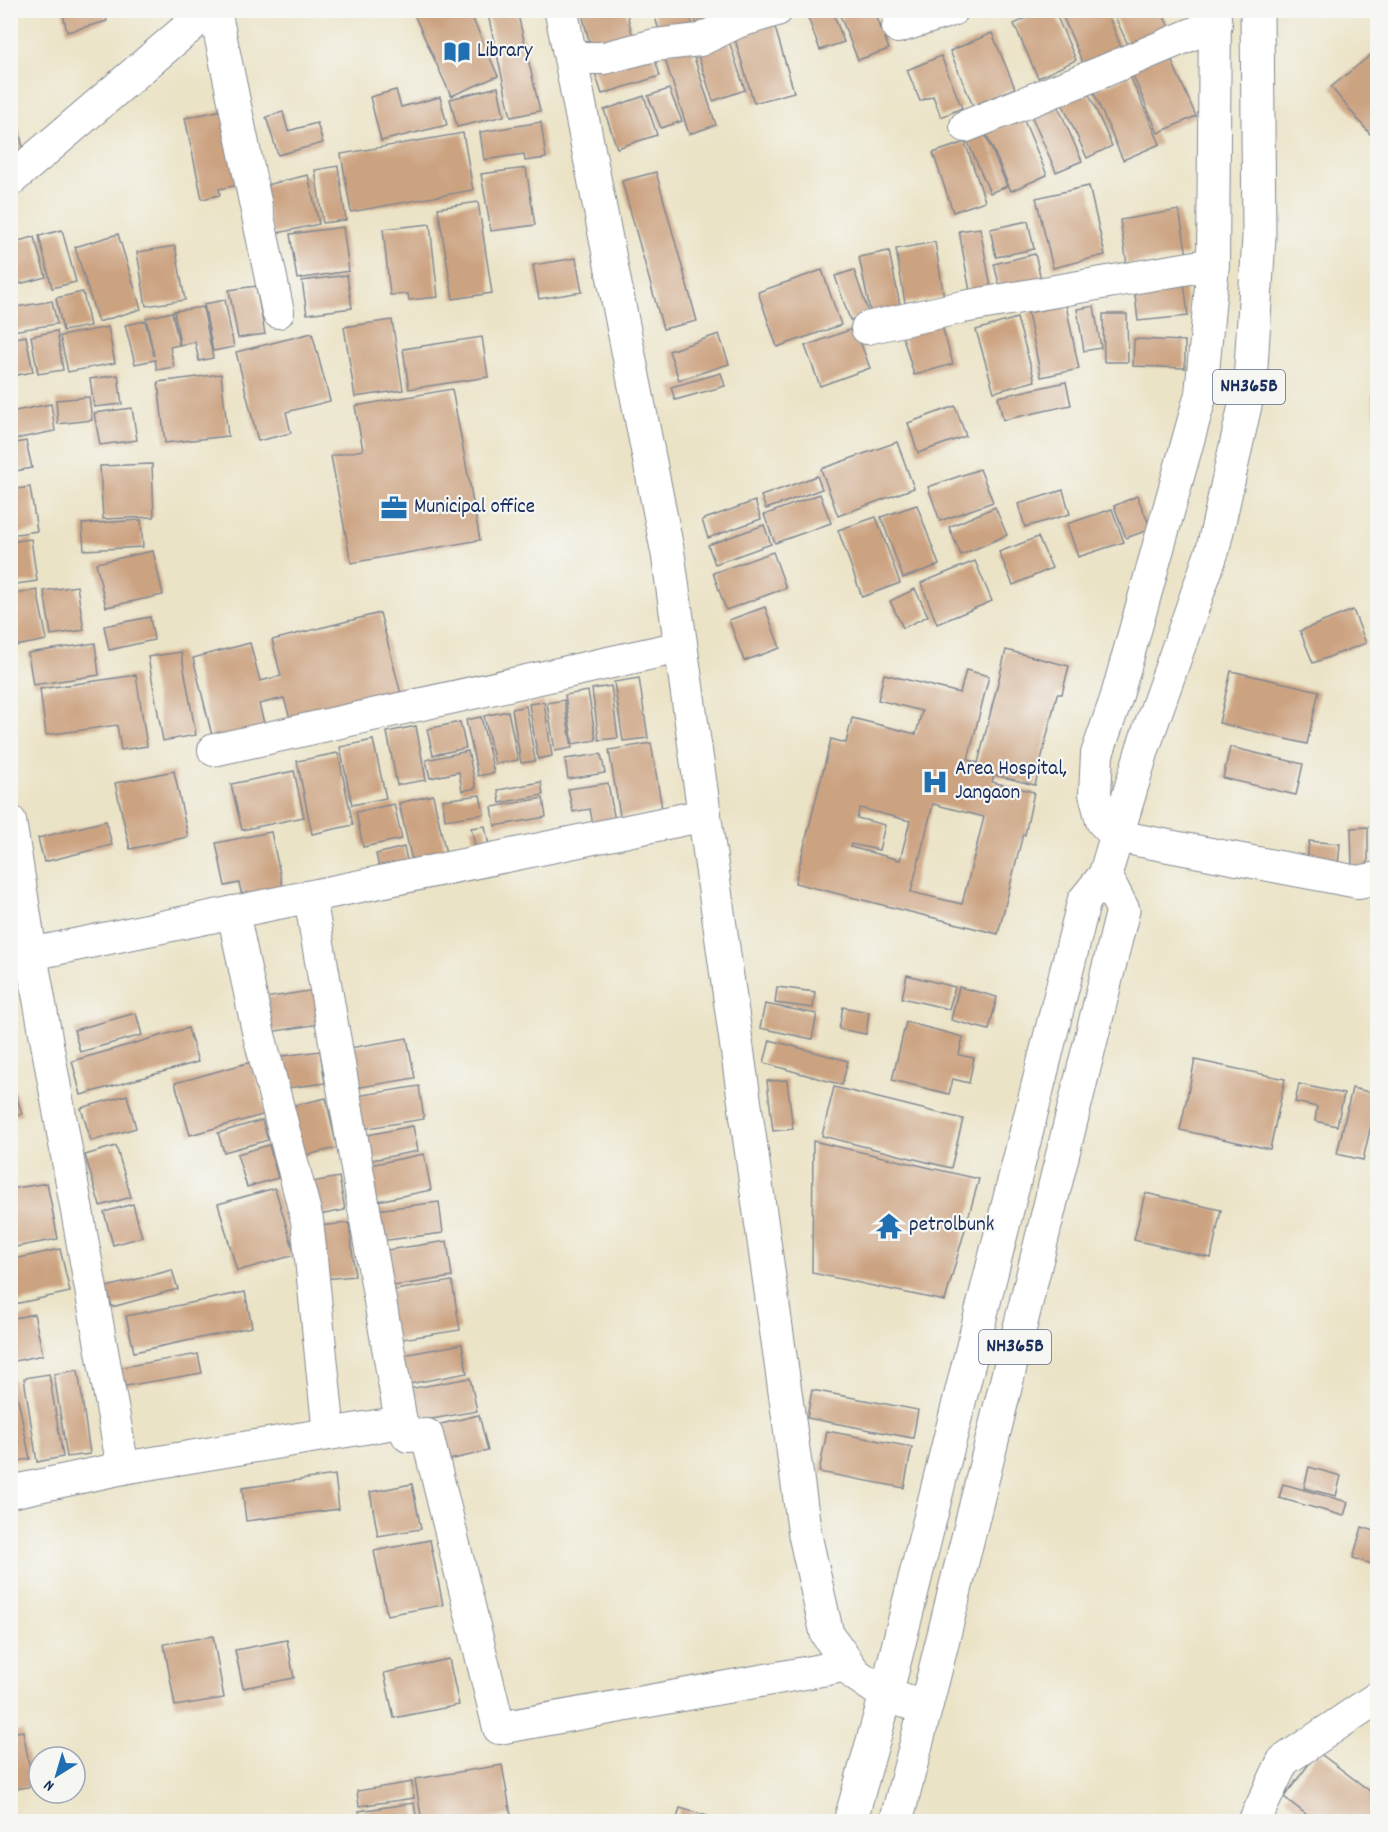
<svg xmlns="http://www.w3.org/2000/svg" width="1388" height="1832" viewBox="0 0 1388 1832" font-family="Dekko,sans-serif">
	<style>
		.building { fill: #cca381; fill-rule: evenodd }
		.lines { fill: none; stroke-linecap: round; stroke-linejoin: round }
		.minor-casing { stroke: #838992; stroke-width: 34 }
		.major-casing { stroke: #838992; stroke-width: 35 }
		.highway-casing { stroke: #838992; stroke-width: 35 }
		.minor { stroke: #fff; stroke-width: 32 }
		.major { stroke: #fff; stroke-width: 33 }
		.highway { stroke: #fff; stroke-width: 33 }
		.labels { text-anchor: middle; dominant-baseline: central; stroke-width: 4.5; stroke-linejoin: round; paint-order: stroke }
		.shield { fill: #f6f6f2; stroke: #5d6b8a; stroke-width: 1.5 }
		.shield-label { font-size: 20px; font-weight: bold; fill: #1b2f5e }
		.poi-label { font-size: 21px; fill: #1b2f5e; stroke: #f6f6f2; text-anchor: start }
	</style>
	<rect width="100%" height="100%" fill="#f6f6f2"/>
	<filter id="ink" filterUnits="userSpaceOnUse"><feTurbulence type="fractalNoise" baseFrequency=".0167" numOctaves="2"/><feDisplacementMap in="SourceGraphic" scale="12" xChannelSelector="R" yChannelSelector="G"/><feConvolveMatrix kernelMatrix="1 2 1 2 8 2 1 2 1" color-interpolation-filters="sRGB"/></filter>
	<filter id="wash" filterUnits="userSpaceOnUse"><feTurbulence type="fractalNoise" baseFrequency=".008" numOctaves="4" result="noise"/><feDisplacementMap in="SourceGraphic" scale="24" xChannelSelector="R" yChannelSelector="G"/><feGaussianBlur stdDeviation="1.35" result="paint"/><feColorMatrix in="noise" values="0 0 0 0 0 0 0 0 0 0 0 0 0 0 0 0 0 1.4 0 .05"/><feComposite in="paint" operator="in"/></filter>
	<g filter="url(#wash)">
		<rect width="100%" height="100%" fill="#ebe3c6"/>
		<g id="blocks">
			<g class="building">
				<path d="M62,10H104L107,21L67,32Z"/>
				<path d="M412,10H469L498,76L451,96Z"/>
				<path d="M487,10H517L540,111L511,117Z"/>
				<path d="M581,10H626L635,45L593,56Z"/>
				<path d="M653,10H688L693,25L660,34Z"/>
				<path d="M692,10H718L723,26L699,33Z"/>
				<path d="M810,10H832L844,42L820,50L806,12Z"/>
				<path d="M845,10H874L889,49L858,60L839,13Z"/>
				<path d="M1043,10H1054L1076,60L1038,78L1014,24Z"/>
				<path d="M1065,10H1106L1123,52L1085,68L1061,12Z"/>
				<path d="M1112,10H1161L1169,27L1128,45Z"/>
				<path d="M774,24L794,92L754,103L734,36Z"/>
				<path d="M992,33L1015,88L973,106L950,51Z"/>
				<path d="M729,41L745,90L713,101L697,52Z"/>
				<path d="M690,45L716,125L689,134L663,53Z"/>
				<path d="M651,46L660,76L602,94L592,64Z"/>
				<path d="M1378,49V129L1370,134L1331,87Z"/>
				<path d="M1168,52L1196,116L1158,133L1130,69Z"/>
				<path d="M941,56L962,108L941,117L933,96L920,101L907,70Z"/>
				<path d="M1130,76L1160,144L1123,160L1093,91Z"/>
				<path d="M498,87L504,116L457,127L450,99Z"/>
				<path d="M669,89L682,121L661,128L648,96Z"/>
				<path d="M396,90L401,107L440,97L447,125L381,141L370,97Z"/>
				<path d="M1088,92L1112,146L1087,158L1062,103Z"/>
				<path d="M644,96L657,135L617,148L604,110Z"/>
				<path d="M1057,104L1082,161L1056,172L1031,115Z"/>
				<path d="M15,108L23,149L10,151V109Z"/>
				<path d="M223,110L239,185L219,189L220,195L202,199L185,118Z"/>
				<path d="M283,112L288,131L317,123L323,143L278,155L266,117Z"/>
				<path d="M1023,118L1047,175L1011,191L986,133Z"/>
				<path d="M541,122L546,158L525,161L524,154L484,160L480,132Z"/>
				<path d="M984,131L1007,186L990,193L966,138Z"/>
				<path d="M463,133L473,190L351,212L341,154Z"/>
				<path d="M965,142L985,201L953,212L933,153Z"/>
				<path d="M338,166L346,220L323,223L315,170Z"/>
				<path d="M526,168L535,225L491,231L481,174Z"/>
				<path d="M656,172L697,321L663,329L622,181Z"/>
				<path d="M308,175L319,224L273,234L262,186Z"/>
				<path d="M1089,186L1105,255L1053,268L1036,198Z"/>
				<path d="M478,202L492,293L453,299L438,208Z"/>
				<path d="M1179,210L1187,255L1127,264L1120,220Z"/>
				<path d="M1028,221L1034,249L996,257L990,229Z"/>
				<path d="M430,224L438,297L409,300L408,294L390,295L383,229Z"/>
				<path d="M343,227L349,271L297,279L290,234Z"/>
				<path d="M980,228L992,293L971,297L959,231Z"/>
				<path d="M62,230L76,282L52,288L39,236Z"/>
				<path d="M118,234L141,309L98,322L75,247Z"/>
				<path d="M34,237L46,277L15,285L10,269V243Z"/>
				<path d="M935,242L944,297L905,303L896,249Z"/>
				<path d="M175,246L185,300L146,306L137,252Z"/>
				<path d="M889,251L901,310L871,315L859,257Z"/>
				<path d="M1035,254L1041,279L1000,288L994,264Z"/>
				<path d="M576,258L582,292L539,299L533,265Z"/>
				<path d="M822,270L841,325L777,347L758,292Z"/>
				<path d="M854,270L869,314L850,320L835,276Z"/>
				<path d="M347,275L352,308L307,314L302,281Z"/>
				<path d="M1184,281L1188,316L1138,321L1134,286Z"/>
				<path d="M256,286L265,334L238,338L229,290Z"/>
				<path d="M83,292L90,326L63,331L56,298Z"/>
				<path d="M225,300L234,347L213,351L204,304Z"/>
				<path d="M52,301L57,324L13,331L10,308Z"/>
				<path d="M1066,305L1079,369L1041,377L1028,313Z"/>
				<path d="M1094,306L1101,348L1084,351L1077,309Z"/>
				<path d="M203,307L213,358L199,361L195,342L180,345L174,311Z"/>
				<path d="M172,312L179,345L170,347L174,367L157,370L155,360L135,364L125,325L145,321L154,356L146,318Z"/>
				<path d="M1103,314H1127L1128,362H1104Z"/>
				<path d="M1017,318L1035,381L994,392L976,330Z"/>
				<path d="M392,320L403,390L355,397L344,327Z"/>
				<path d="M941,323L953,364L914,375L902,334Z"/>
				<path d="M108,327L115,363L68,372L60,336Z"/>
				<path d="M855,328L870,368L820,386L805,346Z"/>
				<path d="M57,331L63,370L38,374L31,336Z"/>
				<path d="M312,333L330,401L286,412L291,433L258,441L236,352Z"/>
				<path d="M719,334L729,364L679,380L669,351Z"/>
				<path d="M26,336L33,372L17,375L11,339Z"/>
				<path d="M482,337L488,377L409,389L403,349Z"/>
				<path d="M1134,339L1185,341V368L1133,366Z"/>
				<path d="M721,373L725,386L675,400L671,387Z"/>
				<path d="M221,374L228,436L165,443L158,382Z"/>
				<path d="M118,375L122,404L94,407L90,379Z"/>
				<path d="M1066,382L1071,405L1003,420L998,397Z"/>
				<path d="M452,389L480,540L351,563L331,456L363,450L355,406Z"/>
				<path d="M1378,395V422L1376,423L1372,396Z"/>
				<path d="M89,397L92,420L58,424L56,400Z"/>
				<path d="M51,404L55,431L10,440V412Z"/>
				<path d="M955,406L966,436L918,453L908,423Z"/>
				<path d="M132,408L137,440L100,445L94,413Z"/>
				<path d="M26,441L32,468L10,472V444Z"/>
				<path d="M897,442L914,488L838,516L821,469Z"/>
				<path d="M152,464L154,517L103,519L100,466Z"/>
				<path d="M980,469L993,502L940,521L928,487Z"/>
				<path d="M817,476L822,489L766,509L761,496Z"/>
				<path d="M30,487L37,531L10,535V490Z"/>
				<path d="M1063,490L1070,514L1025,527L1018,504Z"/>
				<path d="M820,494L831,523L775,543L764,515Z"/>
				<path d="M1137,496L1151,529L1126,538L1114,506Z"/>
				<path d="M755,501L761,519L708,538L702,520Z"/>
				<path d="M917,505L939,565L903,578L881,517Z"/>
				<path d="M995,507L1007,535L961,555L949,527Z"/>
				<path d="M1112,509L1124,542L1078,557L1067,524Z"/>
				<path d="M876,517L900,583L862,597L838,530Z"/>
				<path d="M141,520L143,547L84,550L82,524Z"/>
				<path d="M764,525L771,544L715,564L708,545Z"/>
				<path d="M1038,537L1052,568L1013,585L999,552Z"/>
				<path d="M31,539L37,581L10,585V542Z"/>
				<path d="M153,551L163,595L106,607L96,563Z"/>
				<path d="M773,552L786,588L726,610L713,573Z"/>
				<path d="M975,561L992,601L937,624L921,583Z"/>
				<path d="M77,586L84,630L51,635L44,591Z"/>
				<path d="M915,589L928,616L903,628L890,601Z"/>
				<path d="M37,590L47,640L10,647V595Z"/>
				<path d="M765,607L780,648L744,661L729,620Z"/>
				<path d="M1353,610L1366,643L1313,663L1300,631Z"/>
				<path d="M380,613L402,698L292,725L284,698L259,704L267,735L215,748L193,658L250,643L260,681L281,676L272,640Z"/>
				<path d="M150,617L154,640L109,650L104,626Z"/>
				<path d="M95,643L99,675L33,685L28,653Z"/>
				<path d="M1006,650L1069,666L1062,694H1057L1035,785L994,775L992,782L1034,792L1025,835L1023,834L998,934L795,883L831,739L846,743L852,718L916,734L922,711L878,700L884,674L960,693L966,670L989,676L968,760L978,763ZM933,804L984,817L962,904L911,892ZM860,808L910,821L900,860L850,847L851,844L879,850L885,825L857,818Z"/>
				<path d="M181,652L196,735L163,741L148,657Z"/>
				<path d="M1231,671L1319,691L1307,744L1219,723Z"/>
				<path d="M136,675L147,746L121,750L117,725L46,735L40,689Z"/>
				<path d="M639,678L648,738L623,741L614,682Z"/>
				<path d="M611,686L618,738L599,740L592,689Z"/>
				<path d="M588,691L596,740L573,744L565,695Z"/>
				<path d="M564,700L572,748L555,751L547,703Z"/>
				<path d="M544,702L552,756L538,759L529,704Z"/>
				<path d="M526,706L535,761L521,763L512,709Z"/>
				<path d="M508,711L518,760L495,764L484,716Z"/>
				<path d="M481,717L494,773L478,776L466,720Z"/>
				<path d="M460,722L466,748L433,755L427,729Z"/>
				<path d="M416,726L426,780L397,785L387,732Z"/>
				<path d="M373,740L386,798L352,805L340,747Z"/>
				<path d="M651,743L662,809L620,816L609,750Z"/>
				<path d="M1230,747L1303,764L1296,795L1223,778Z"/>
				<path d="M468,751L476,788L462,791L459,772L430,778L426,760Z"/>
				<path d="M338,753L353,825L312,834L297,761Z"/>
				<path d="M601,754L605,773L568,779L565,759Z"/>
				<path d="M174,771L188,837L130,849L115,783Z"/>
				<path d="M294,771L304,817L242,830L231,784Z"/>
				<path d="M541,782L543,795L500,803L498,790Z"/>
				<path d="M608,783L615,821L593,825L590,809L573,812L568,789Z"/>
				<path d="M433,795L446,854L412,861L399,803Z"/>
				<path d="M480,795L484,814L445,820L443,800Z"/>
				<path d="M543,798L546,817L495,826L492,807Z"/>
				<path d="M394,804L402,839L363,847L356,812Z"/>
				<path d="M106,821L112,845L44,862L38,838Z"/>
				<path d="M485,826L489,846L476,849L471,828Z"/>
				<path d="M1368,827V868L1352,867L1351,828Z"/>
				<path d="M271,832L285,897L244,905L239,883L225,886L216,843Z"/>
				<path d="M1309,841L1340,844L1338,866L1307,864Z"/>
				<path d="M404,847L408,865L380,871L376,854Z"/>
				<path d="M907,975L955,987L949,1009L902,998Z"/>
				<path d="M777,987L815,992L813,1008L775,1003Z"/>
				<path d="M959,987L997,997L989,1030L951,1020Z"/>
				<path d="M321,989L326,1023L264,1033L258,999Z"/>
				<path d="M765,1004L817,1014L812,1039L760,1028Z"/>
				<path d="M843,1007L869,1012L866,1034L839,1029Z"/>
				<path d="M136,1013L142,1035L80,1052L74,1030Z"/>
				<path d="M906,1022L963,1037L959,1055L974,1058L969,1083L953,1079L949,1094L892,1080Z"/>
				<path d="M188,1028L198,1062L81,1095L72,1061Z"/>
				<path d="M407,1038L415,1078L344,1090L338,1050Z"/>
				<path d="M770,1040L848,1061L842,1085L764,1063Z"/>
				<path d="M320,1051L325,1083L280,1089L275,1057Z"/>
				<path d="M1195,1060L1285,1079L1270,1149L1180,1130Z"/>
				<path d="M251,1062L266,1114L190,1135L175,1083Z"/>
				<path d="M10,1077L22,1114L10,1118Z"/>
				<path d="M787,1080L793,1129L773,1131L767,1081Z"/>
				<path d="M1299,1084L1344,1094L1337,1126L1315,1121L1317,1107L1295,1102Z"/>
				<path d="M419,1086L424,1119L356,1130L350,1097Z"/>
				<path d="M834,1087L963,1119L951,1168L822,1136Z"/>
				<path d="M1352,1088L1378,1094L1363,1160L1337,1154Z"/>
				<path d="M127,1095L136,1128L91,1141L81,1108Z"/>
				<path d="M326,1098L337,1148L298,1157L287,1107Z"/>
				<path d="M262,1120L268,1140L224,1152L218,1133Z"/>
				<path d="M413,1126L418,1151L361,1162L357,1137Z"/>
				<path d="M813,1141L979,1179L945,1301L812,1273Z"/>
				<path d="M269,1145L278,1178L247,1187L237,1154Z"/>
				<path d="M116,1146L131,1197L100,1206L85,1155Z"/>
				<path d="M424,1154L431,1190L373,1202L365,1166Z"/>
				<path d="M339,1177L345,1210L319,1215L312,1182Z"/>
				<path d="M47,1183L58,1239L10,1248V1189Z"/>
				<path d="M275,1188L295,1255L237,1271L218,1204Z"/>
				<path d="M1145,1193L1221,1210L1211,1258L1134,1240Z"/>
				<path d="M439,1202L443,1233L372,1242L368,1211Z"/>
				<path d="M133,1204L142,1237L113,1245L104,1212Z"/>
				<path d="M349,1223L355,1276L324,1279L318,1226Z"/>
				<path d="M447,1241L452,1277L380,1288L374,1252Z"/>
				<path d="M60,1249L70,1292L10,1305V1260Z"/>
				<path d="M172,1270L178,1289L112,1307L107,1287Z"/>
				<path d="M452,1281L460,1330L390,1341L383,1292Z"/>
				<path d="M245,1292L252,1327L134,1352L126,1316Z"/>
				<path d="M34,1314L43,1355L10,1362V1319Z"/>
				<path d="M462,1344L467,1373L404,1385L398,1356Z"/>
				<path d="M198,1354L202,1373L120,1387L116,1368Z"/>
				<path d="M78,1370L90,1454L67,1457L54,1374Z"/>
				<path d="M49,1374L63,1457L37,1462L24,1378Z"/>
				<path d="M470,1378L477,1411L410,1423L403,1390Z"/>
				<path d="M10,1379H14L30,1459L10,1462Z"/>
				<path d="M812,1390L918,1410L913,1438L807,1418Z"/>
				<path d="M479,1415L488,1451L436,1463L428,1427Z"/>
				<path d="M827,1431L912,1447L904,1488L819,1472Z"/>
				<path d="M1309,1467L1341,1476L1336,1496L1304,1488Z"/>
				<path d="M335,1475L339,1509L246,1521L242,1488Z"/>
				<path d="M412,1484L421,1529L378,1536L370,1492Z"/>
				<path d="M1283,1484L1348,1502L1344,1516L1279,1498Z"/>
				<path d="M1362,1527L1378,1532V1566L1353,1558Z"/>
				<path d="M430,1540L443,1605L387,1615L374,1551Z"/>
				<path d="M213,1636L224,1698L175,1706L164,1644Z"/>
				<path d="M287,1640L294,1678L243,1688L235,1650Z"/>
				<path d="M449,1659L459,1705L394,1718L384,1673Z"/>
				<path d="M23,1731L33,1786L10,1790V1733Z"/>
				<path d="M1318,1752L1378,1797V1811L1369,1822H1316L1284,1797Z"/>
				<path d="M502,1765L511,1815L472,1822H422L415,1779Z"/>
				<path d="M412,1782L414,1798L359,1806L357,1791Z"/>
				<path d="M414,1803L417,1822H361L359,1811Z"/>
				<path d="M680,1808L725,1821V1822H676Z"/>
			</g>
		</g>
	</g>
	<g filter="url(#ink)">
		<use href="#blocks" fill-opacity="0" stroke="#838992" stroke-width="1.5"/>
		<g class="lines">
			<g class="minor-casing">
				<g id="minor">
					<path d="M215,10L278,312"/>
					<path d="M1215,10L1213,264L1201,394L1116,699L1097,754L1095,794L1102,821L1116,836L1358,882L1378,878"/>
					<path d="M898,27L952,10"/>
					<path d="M568,47L578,58H604L655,45L700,40L737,22L777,10"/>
					<path d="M966,126L1097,74L1216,24"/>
					<path d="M867,328L963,307L1213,264"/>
					<path d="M214,750L680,647"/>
					<path d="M10,821L31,954L705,815"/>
					<path d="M233,912L258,1031L307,1220L329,1434"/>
					<path d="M10,958L31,954L123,1468L401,1422L310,897"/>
					<path d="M401,1422L408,1436L427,1435L499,1728L849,1665"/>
					<path d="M10,1492L123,1468"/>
					<path d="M1254,1822L1283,1761L1378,1697"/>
				</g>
			</g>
			<g class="major-casing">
				<g id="major">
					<path d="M561,10L668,554L805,1535L827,1634L855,1674L886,1695L925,1708"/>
					<path d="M10,180L209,10"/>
				</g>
			</g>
			<g class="highway-casing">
				<g id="highway">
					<path d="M850,1822L886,1695L1084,901L1105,875L1143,748L1213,549L1250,383L1259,237L1257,10"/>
					<path d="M896,1822L934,1675L1123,910L1105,875"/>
				</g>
			</g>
			<use href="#minor" class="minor"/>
			<use href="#major" class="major"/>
			<use href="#highway" class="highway"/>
		</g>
	</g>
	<defs>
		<g id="library-bare" transform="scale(2.07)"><path d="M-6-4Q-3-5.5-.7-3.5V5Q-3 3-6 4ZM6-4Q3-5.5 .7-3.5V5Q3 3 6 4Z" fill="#1f6fb2" stroke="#f6f6f2" stroke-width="2.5" paint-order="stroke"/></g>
		<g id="office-bare" transform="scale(2.07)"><path d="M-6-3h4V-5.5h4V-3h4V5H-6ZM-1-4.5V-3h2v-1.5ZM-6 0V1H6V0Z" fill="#1f6fb2" stroke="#f6f6f2" stroke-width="2.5" paint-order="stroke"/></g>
		<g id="hospital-bare" transform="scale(2.07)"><path d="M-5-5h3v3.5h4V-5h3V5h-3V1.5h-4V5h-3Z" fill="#1f6fb2" stroke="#f6f6f2" stroke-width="2.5" paint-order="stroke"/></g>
		<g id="temple-bare" transform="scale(2.07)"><path d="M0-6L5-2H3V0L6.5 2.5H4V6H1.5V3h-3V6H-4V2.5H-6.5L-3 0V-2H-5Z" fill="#1f6fb2" stroke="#f6f6f2" stroke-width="2.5" paint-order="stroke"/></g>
	</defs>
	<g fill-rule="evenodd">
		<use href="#library-bare" x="457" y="52"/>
		<use href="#office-bare" x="394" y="508"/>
		<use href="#hospital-bare" x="935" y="782"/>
		<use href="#temple-bare" x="889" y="1226"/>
	</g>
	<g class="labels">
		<g class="shield">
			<rect x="1213" y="370" width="72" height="34" rx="4.5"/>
			<rect x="979" y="1330" width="72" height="34" rx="4.5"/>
		</g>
		<g class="shield-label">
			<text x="1249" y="387">NH365B</text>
			<text x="1015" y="1347">NH365B</text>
		</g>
		<g class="poi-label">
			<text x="477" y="52">Library</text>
			<text x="414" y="508">Municipal office</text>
			<text x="955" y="770">Area Hospital,<tspan x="955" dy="24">Jangaon</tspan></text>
			<text x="909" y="1226">petrolbunk</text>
		</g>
	</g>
	<rect width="1388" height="1832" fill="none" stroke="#f6f6f2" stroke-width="36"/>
	<g transform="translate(57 1775) rotate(217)"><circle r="28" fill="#f6f6f2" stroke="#9ea6b7" stroke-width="1.5"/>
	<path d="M0-4.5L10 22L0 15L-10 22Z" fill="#1f6fb2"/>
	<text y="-9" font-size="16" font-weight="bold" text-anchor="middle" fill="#1b2f5e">N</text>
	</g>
</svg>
